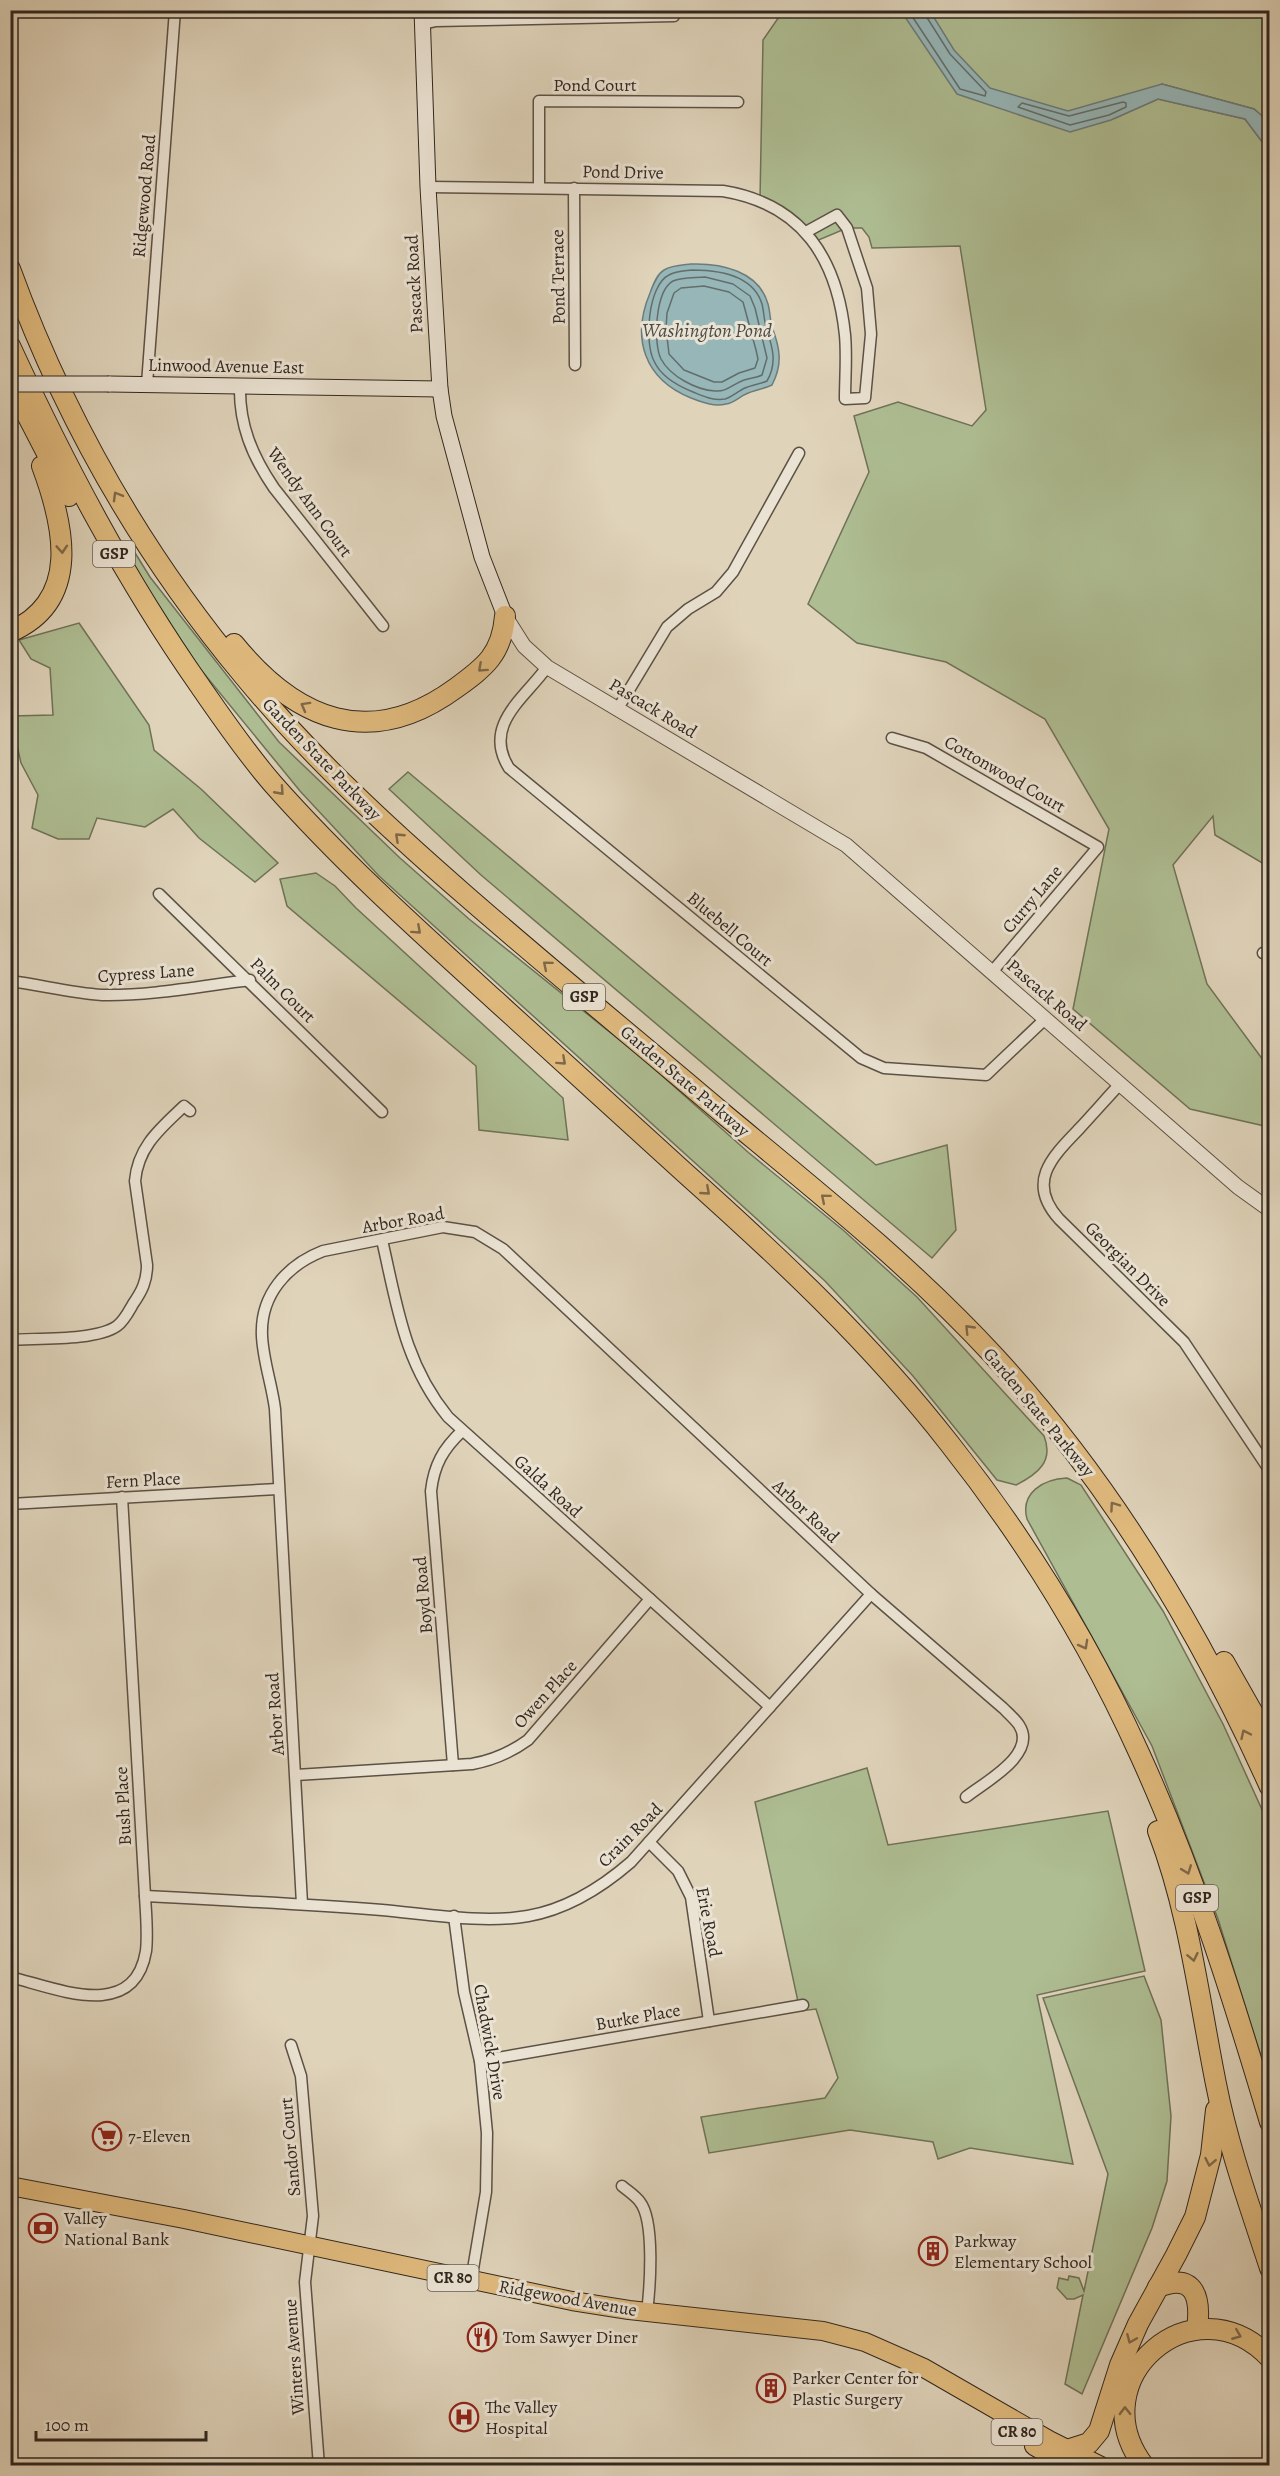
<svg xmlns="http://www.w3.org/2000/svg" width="1280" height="2476" viewBox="0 0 1280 2476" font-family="Alegreya,serif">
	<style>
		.green { fill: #aebd92; stroke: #6f7258; stroke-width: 1.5 }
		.water { fill: #96b6b8; stroke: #6d7c7a; stroke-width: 1.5 }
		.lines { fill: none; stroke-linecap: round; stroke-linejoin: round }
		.shore { stroke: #636e6b; stroke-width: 1.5 }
		.minor-casing { stroke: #5c5145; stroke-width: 13 }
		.tertiary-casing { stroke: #5c5145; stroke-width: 16 }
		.secondary-casing { stroke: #30261e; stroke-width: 17 }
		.primary-casing { stroke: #30261e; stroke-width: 20 }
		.motorway-casing { stroke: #30261e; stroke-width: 22 }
		.minor { stroke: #eae2d2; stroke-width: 10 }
		.tertiary { stroke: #eae2d2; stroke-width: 14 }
		.secondary { stroke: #eae2d2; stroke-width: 15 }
		.primary { stroke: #e0ba7d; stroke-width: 18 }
		.motorway { stroke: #e0ba7d; stroke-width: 20 }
		.secondary-bridge-casing { stroke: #30261e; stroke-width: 17; stroke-linecap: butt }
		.secondary-bridge { stroke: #eae2d2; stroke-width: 15 }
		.oneway { stroke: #7f6949 }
		.labels { text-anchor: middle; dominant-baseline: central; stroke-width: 6; stroke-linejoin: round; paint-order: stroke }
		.shield { fill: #eae2d2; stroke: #685e54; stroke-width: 1.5 }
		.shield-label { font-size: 16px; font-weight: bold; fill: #30261e }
		.street-label { font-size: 18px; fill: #30261e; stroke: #eae2d2 }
		.poi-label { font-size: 18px; fill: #30261e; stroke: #eae2d2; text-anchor: start }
		.water-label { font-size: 20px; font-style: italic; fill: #4a4a44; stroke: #eae2d2 }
	</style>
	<rect width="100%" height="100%" fill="#dfd3ba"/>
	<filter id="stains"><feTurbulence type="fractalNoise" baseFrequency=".00333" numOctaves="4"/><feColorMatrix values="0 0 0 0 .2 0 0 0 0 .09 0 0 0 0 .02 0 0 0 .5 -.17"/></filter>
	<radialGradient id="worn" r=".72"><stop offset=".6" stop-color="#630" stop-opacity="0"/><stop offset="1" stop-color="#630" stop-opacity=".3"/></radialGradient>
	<g class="green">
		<path d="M783,11H1269V122L1254,109L1162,84L1115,118L1158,99L1245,119L1269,151V867L1215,835L1213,816L1173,865L1207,984L1269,1068V1127L1190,1109L1073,1009L1109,829L1045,719L946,662L857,643L808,604L869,472L854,416L898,402L972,426L986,410L960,246L872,248L869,237L862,228H847L814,242L760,199L763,40Z"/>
		<path d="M132,548L150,577L279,742L400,858L469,919L642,1058L749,1153L843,1230L917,1297L1044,1436C1054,1461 1038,1474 1016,1485L997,1480L913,1376L825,1281L379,876L300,791L197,665L125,553Z"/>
		<path d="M79,623L149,725L154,750L201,789L278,863L255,882L199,838L173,809L145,827L97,818L89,839H58L32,828L38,795L21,763L14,732L11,731V716L53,715L50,668L31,659L19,640Z"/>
		<path d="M408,772L876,1165L947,1145L956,1230L932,1258L481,875L389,789Z"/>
		<path d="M316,873L335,886L356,908L563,1098L568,1140L479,1130L476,1066L287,906L280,879Z"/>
		<path d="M1067,1478L1081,1485L1163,1611L1223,1724L1269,1825V2082L1218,1919L1152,1746L1027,1519C1020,1493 1043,1479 1067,1478Z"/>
		<path d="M867,1768L888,1845L1108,1811L1145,1971L1037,1995L1073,2164L970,2148L938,2159L933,2142L850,2130L709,2153L701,2117L825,2098L838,2078L816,2009L800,2011L755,1802Z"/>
		<path d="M1144,1976L1161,2020L1171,2116L1167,2181L1152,2228L1082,2394L1065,2384L1083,2295L1074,2299H1067L1057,2288L1059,2278L1068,2280L1069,2276L1079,2278L1084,2291L1108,2174L1043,1998Z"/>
	</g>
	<g class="water">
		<path d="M901,11H930L954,50L990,88L1068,111L1162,84L1254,109L1269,122V151L1245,119L1158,99L1111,120L1070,132L957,94Z"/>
		<path d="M691,264C721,263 759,271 768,304C770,311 770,319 772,327C780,348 783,364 772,385C764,389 754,390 746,394C739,397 734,403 726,404C713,407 702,402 691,398C644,379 631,338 650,293C653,285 657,274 664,270C672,265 683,265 691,264Z"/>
	</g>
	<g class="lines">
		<g class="shore">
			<path d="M908,10L960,89L985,96L986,92L950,54L926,16L925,10"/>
			<path d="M1123,102L1126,103V107L1109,115L1070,125L1018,107L1022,103L1069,116Z"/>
			<path d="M692,270C719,270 753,275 762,304C764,312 764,320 766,327C772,346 778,362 767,381C760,384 752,385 745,388C738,391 732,397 725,399C713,401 703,396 693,392C678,386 661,377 654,361C644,342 648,285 669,275C676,271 685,271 692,270Z"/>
			<path d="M705,277L733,284L750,296L755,308L767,358L762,375C756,378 750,378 744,380C733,384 727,392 715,391C696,390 670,376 661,359C653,343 655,291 673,281C682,277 695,278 705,277Z"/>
			<path d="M704,286L729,292L743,302L756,350L758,359L755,368L739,373L722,382H714L684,370L669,354L666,328L667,313L674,293L681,288Z"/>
		</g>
		<g class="minor-casing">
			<g id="minor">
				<path d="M423,24L436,21L674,16"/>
				<path d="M428,187L723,191C802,204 837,258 845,335C847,357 845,378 845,399L865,398L871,334L867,288L847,228L837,215L806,232"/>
				<path d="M539,188V101L738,102"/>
				<path d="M574,188L575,365"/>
				<path d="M147,384L175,10"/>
				<path d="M240,386C239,424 252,456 274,488L383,626"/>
				<path d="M547,667C525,698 482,725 509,768L861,1058L884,1068L986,1075L1045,1019"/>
				<path d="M617,710L667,627L688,609L716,592L733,572L799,453"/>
				<path d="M892,738L926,748L1098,847L992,972"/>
				<path d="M159,894L382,1112"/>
				<path d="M1263,953L1270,954"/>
				<path d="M10,981C41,985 71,993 102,995C151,996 201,986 250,980"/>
				<path d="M1120,1084C1106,1099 1093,1114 1079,1129C1052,1157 1026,1182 1059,1219L1184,1342L1270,1471"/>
				<path d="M382,1240C397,1305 404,1363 448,1417L770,1707"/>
				<path d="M10,1340C37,1338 96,1341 117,1326C124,1321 129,1311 133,1304C142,1291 147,1281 147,1265L135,1181C138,1146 161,1128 184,1106L190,1111"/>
				<path d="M10,1504L278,1489"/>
				<path d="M453,1765L431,1491C434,1465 443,1449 462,1431"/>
				<path d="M296,1775L472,1764C494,1760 510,1753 528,1740L650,1599"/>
				<path d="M649,1842L678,1871L691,1897L709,2021"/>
				<path d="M145,1896C224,1900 303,1904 382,1910C427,1914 484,1924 528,1916C568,1909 601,1888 631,1862L871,1594"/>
				<path d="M302,1904L275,1409C272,1385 263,1360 262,1336C260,1295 287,1265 323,1251L443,1227L475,1232L503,1249L871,1594L1003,1708C1008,1713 1015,1719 1019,1725C1038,1754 985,1782 966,1797"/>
				<path d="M454,1916L464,1992L480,2061L487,2133L486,2192L471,2281"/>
				<path d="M10,1977C56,1988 134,2023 146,1951C148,1934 146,1914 145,1896L122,1497"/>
				<path d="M291,2045L301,2076L313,2216L305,2282L319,2466"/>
				<path d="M480,2061L803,2005"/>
				<path d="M622,2186C628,2191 636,2196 640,2202C655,2221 650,2288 647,2312"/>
			</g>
		</g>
		<g class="tertiary-casing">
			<path id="tertiary" d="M505,616L524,646L547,667L846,845L1238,1187L1270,1210"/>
		</g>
		<g class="secondary-casing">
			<g id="secondary">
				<path d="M422,10L428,187L440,389L444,416L482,557L505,616"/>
				<path d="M109,384L440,389"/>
			</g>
		</g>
		<g class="primary-casing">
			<g id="primary">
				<path d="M10,2186L184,2219L572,2301L629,2310L823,2331L865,2342L924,2368L1049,2440L1101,2466"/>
				<path d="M1034,2446L1069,2466"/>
			</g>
		</g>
		<g class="motorway-casing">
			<g id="motorway">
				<path d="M10,269C64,417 143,555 244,676C310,756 387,827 465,895C551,970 639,1042 726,1116C819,1193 913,1268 995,1357C1111,1483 1200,1631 1270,1787"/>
				<path d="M10,346C65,465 125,579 200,686C223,719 246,753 273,784C342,862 419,931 496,1001C559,1058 622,1116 685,1173C779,1257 871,1343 949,1443C1025,1539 1090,1644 1140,1755C1194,1873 1233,1998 1270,2122"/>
				<path d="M10,382L69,496"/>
				<path d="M10,632C82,601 64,525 42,466"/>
				<path d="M234,644C296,720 370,751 456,688C485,667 502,654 505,616"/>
				<path d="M1224,1662L1270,1743"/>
				<path d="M1158,1831C1189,1912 1199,1999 1216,2084C1228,2146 1250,2207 1270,2268"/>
				<path d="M1158,2287C1196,2272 1201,2299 1197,2329"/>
				<path d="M1067,2450L1089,2443L1099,2431L1120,2365L1138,2324L1176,2255L1195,2217L1211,2155L1216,2110"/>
				<path d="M1144,2466C1078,2380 1194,2278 1270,2358"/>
			</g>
		</g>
		<use href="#minor" class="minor"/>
		<use href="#tertiary" class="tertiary"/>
		<use href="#secondary" class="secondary"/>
		<use href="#primary" class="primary"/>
		<use href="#motorway" class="motorway"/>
		<g class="secondary-bridge-casing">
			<path id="secondary-bridge" d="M10,384H109"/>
		</g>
		<use href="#secondary-bridge" class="secondary-bridge"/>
	</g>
	<defs><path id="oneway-chevron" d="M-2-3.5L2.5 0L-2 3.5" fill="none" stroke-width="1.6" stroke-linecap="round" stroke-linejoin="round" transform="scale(1.5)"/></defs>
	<g class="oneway">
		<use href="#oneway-chevron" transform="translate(117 496) rotate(-120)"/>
		<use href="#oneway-chevron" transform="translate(62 549) rotate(86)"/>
		<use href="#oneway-chevron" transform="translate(482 668) rotate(138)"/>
		<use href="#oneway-chevron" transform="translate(305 706) rotate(-151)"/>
		<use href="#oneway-chevron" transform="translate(280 791) rotate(48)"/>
		<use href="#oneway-chevron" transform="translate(399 837) rotate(-137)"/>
		<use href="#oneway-chevron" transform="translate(417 930) rotate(42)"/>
		<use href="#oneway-chevron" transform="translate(547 965) rotate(-140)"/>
		<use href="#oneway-chevron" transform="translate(562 1061) rotate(42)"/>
		<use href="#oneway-chevron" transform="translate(706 1191) rotate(41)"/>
		<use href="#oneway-chevron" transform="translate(825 1198) rotate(-140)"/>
		<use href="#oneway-chevron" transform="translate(969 1329) rotate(-134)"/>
		<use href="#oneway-chevron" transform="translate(1114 1506) rotate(-125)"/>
		<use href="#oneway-chevron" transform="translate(1084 1645) rotate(61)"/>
		<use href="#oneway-chevron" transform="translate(1245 1734) rotate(-115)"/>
		<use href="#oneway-chevron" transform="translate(1187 1870) rotate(69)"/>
		<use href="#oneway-chevron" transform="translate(1193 1957) rotate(78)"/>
		<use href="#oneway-chevron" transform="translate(1210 2162) rotate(101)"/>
		<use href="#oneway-chevron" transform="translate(1237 2335) rotate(22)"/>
		<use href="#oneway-chevron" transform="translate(1131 2339) rotate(113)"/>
		<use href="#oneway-chevron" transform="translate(1125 2411) rotate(-91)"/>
	</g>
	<defs>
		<g id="supermarket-ring" transform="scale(1.5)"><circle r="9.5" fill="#eae2d2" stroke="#8f2418" stroke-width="1.5"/><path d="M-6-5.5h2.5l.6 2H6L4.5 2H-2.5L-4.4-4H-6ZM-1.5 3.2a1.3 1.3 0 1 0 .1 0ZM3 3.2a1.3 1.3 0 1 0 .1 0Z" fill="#8f2418"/></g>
		<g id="bank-ring" transform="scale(1.5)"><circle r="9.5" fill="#eae2d2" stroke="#8f2418" stroke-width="1.5"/><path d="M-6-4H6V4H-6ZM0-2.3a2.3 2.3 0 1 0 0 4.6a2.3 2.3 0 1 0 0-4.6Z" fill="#8f2418"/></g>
		<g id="building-ring" transform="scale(1.5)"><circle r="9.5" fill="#eae2d2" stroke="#8f2418" stroke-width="1.5"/><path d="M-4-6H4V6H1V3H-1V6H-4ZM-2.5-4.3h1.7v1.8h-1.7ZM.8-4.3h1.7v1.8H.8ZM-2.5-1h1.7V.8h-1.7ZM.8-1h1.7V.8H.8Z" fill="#8f2418"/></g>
		<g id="restaurant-ring" transform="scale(1.5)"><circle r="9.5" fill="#eae2d2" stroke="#8f2418" stroke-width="1.5"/><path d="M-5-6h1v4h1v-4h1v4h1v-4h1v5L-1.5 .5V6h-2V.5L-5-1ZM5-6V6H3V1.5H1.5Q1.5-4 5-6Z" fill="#8f2418"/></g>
		<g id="hospital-ring" transform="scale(1.5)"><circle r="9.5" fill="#eae2d2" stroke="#8f2418" stroke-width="1.5"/><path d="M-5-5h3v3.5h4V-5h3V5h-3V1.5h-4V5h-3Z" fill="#8f2418"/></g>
	</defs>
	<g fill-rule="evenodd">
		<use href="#supermarket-ring" x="107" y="2136"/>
		<use href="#bank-ring" x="43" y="2228"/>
		<use href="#building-ring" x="933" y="2251"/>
		<use href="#restaurant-ring" x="482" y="2337"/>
		<use href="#building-ring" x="771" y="2388"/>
		<use href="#hospital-ring" x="464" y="2417"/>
	</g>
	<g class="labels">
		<g class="shield">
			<rect x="93" y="541" width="42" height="26" rx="4.5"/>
			<rect x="563" y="984" width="42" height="26" rx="4.5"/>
			<rect x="1176" y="1885" width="42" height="26" rx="4.5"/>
			<rect x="427.5" y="2265" width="51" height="26" rx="4.5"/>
			<rect x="991.5" y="2419" width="51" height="26" rx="4.5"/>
		</g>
		<g class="shield-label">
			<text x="114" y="554">GSP</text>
			<text x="584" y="997">GSP</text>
			<text x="1197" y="1898">GSP</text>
			<text x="453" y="2278">CR 80</text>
			<text x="1017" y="2432">CR 80</text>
		</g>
		<g class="street-label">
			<text x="595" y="85">Pond Court</text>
			<text transform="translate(623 172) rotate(1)">Pond Drive</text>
			<text transform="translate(144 196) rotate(-85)">Ridgewood Road</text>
			<text transform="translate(558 277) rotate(-91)">Pond Terrace</text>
			<text transform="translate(414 284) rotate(-93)">Pascack Road</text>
			<text transform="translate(226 366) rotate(1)">Linwood Avenue East</text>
			<text transform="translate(310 502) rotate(54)">Wendy Ann Court</text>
			<text transform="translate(653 708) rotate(31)">Pascack Road</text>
			<text transform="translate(322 759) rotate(46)">Garden State Parkway</text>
			<text transform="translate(1005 774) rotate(30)">Cottonwood Court</text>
			<text transform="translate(1032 899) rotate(-50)">Curry Lane</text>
			<text transform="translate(730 929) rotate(40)">Bluebell Court</text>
			<text transform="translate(146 973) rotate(-4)">Cypress Lane</text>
			<text transform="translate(283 990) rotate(45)">Palm Court</text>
			<text transform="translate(1047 995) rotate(41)">Pascack Road</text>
			<text transform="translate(685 1081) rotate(40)">Garden State Parkway</text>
			<text transform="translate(403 1220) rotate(-10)">Arbor Road</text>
			<text transform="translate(1128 1264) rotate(45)">Georgian Drive</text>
			<text transform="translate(1039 1412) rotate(50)">Garden State Parkway</text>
			<text transform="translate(143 1480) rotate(-3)">Fern Place</text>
			<text transform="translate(548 1486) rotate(42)">Galda Road</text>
			<text transform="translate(806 1511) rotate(43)">Arbor Road</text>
			<text transform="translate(423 1595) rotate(-95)">Boyd Road</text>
			<text transform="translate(545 1694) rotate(-48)">Owen Place</text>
			<text transform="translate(275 1714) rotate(-94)">Arbor Road</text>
			<text transform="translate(123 1806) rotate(-93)">Bush Place</text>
			<text transform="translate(630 1835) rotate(-45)">Crain Road</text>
			<text transform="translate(709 1922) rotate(79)">Erie Road</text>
			<text transform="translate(638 2017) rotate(-10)">Burke Place</text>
			<text transform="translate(490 2042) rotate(80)">Chadwick Drive</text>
			<text transform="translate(290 2147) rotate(-95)">Sandor Court</text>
			<text transform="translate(568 2298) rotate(10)">Ridgewood Avenue</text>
			<text transform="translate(294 2357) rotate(-94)">Winters Avenue</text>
		</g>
		<g class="poi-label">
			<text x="128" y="2136">7-Eleven</text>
			<text x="64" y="2218">Valley<tspan x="64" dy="21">National Bank</tspan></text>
			<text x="954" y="2241">Parkway<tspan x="954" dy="21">Elementary School</tspan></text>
			<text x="503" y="2337">Tom Sawyer Diner</text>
			<text x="792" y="2378">Parker Center for<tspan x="792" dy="21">Plastic Surgery</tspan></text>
			<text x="485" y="2407">The Valley<tspan x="485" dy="21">Hospital</tspan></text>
		</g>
		<g class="water-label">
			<text x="707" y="330">Washington Pond</text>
		</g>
	</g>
	<rect width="1280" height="2476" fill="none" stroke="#dfd3ba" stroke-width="36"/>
	<rect x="12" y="12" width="1256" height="2452" fill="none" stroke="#30261e" stroke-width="3"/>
	<rect x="18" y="18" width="1244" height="2440" fill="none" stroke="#30261e" stroke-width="1.5"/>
	<path d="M36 2431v9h170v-9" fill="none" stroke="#30261e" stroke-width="3"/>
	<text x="45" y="2431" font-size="18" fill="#30261e" stroke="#eae2d2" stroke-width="4.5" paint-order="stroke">100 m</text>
	<rect width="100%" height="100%" filter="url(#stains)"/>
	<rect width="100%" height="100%" fill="url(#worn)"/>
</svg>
